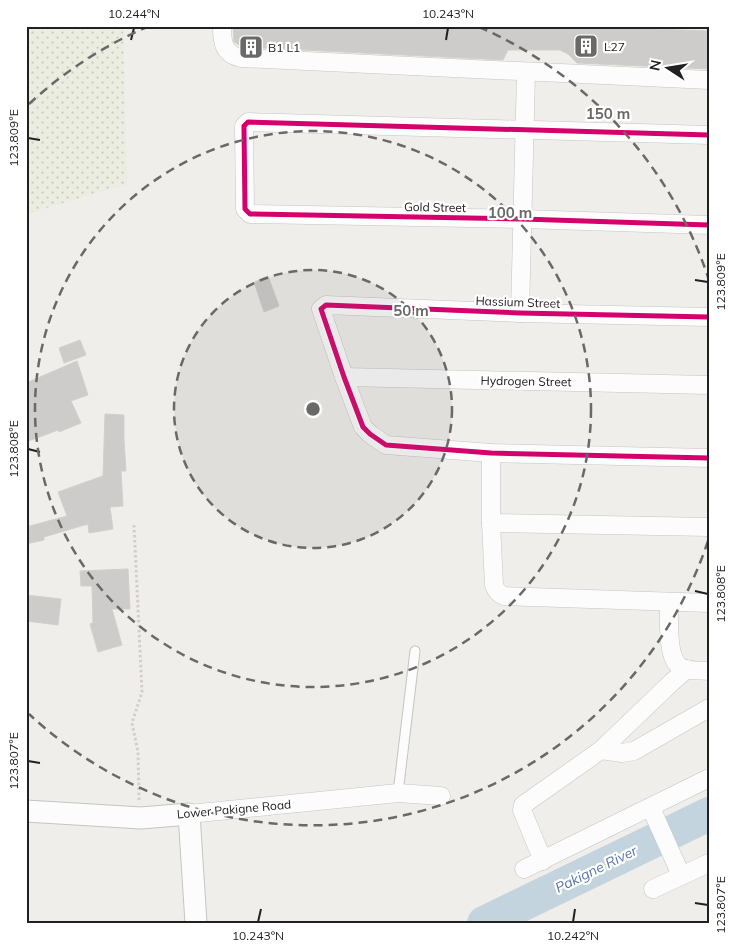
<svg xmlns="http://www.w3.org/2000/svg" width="735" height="949" viewBox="0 0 735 949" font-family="Mulish,sans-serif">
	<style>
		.farmland { fill: url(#farmland-dots) }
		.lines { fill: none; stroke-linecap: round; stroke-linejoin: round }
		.river { stroke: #c3d4de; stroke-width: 34 }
		.building { fill: #ceccca; stroke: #d2d0cd }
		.service-casing { stroke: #c5c4c3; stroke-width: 11 }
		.minor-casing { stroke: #c5c4c3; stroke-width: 19 }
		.tertiary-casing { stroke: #c5c4c3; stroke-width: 23 }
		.path { stroke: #d6cdca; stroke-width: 3; stroke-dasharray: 2.5 2.5; stroke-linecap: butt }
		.service { stroke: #fdfcfc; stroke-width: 9 }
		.minor { stroke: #fdfcfc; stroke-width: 18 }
		.tertiary { stroke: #fdfcfc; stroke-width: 21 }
		.cycleway-casing { stroke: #fff; stroke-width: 8 }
		.cycleway { stroke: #d6006c; stroke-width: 5 }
		.ticks { fill: none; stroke: #212121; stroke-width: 2 }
		.ring { fill: none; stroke: #696968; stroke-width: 2.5; stroke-dasharray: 9 6 }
		.labels { text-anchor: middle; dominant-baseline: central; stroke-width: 4.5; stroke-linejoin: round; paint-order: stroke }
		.poi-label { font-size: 12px; fill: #212121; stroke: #fff; text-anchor: start }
		.street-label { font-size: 12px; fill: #212121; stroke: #fff }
		.water-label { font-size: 14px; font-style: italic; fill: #5874a7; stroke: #fff }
		.centre { fill: #696968; stroke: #fff; stroke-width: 2.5 }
		.ring-label { font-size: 15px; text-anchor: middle; font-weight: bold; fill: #696968; stroke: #fff; stroke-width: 4.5; stroke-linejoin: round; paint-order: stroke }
		.neatline { fill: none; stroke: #212121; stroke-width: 2 }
		.ticks-label { font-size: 12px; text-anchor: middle; fill: #212121 }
	</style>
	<defs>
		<pattern id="farmland-dots" width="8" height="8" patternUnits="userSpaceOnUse" patternTransform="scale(1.25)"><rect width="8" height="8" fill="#ebede0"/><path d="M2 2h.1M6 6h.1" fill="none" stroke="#c9cbc0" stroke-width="1.8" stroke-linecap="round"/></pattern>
	</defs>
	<rect width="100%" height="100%" fill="#efeeeb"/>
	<path class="farmland" d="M26,26H123L127,184L26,214Z"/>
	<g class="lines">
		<path class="river" d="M484,923L709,814"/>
	</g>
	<g class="building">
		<path d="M233,26H571L709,31V69L577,63L568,54L560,50H508L503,60L243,47L234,42Z"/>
		<path d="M268,276L279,306L264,312L254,282Z"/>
		<path d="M80,340L86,355L64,363L59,348Z"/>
		<path d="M77,361L88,395L71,401L81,423L59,432L58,430L26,442V383Z"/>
		<path d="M105,414L124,415V440L126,471H121L123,506L110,507L113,529L89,533L88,524L44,537V540L26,544V527L67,516L58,492L103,476Z"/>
		<path d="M128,569L130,609H112L122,645L98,652L90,624L93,623L92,586H81L80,571Z"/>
		<path d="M26,595L61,599L58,625L26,621Z"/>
	</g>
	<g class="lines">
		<g class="service-casing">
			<path id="service" d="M398,793L415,651"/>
		</g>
		<g class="minor-casing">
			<g id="minor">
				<path d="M222,26C222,42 223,54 241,58L709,80"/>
				<path d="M709,135L248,122L244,126V129L245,209L250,214L522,219L709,225"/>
				<path d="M520,313L526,73"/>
				<path d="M709,317L520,313L326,305L321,309L344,377L363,427L370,434L386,445L491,453L709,458"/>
				<path d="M344,377L709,385"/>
				<path d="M491,453V523L494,585C496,591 498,593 504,596L709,603"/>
				<path d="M491,523L709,527"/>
				<path d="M669,602C669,617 667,655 678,665C685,672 699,670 709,671"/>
				<path d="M601,750L622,753L634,751L709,708"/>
				<path d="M651,808L681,875"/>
				<path d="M189,814L398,793L441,796"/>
				<path d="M543,861L522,810L523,805L601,750L672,682L687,669"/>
				<path d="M524,869L709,778"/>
				<path d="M653,889L709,863"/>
			</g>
		</g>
		<g class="tertiary-casing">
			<path id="tertiary" d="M26,811L141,818L189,814L196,923"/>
		</g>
		<path class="path" d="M134,525L142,692L132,723L138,752L139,800"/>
		<use href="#service" class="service"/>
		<use href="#minor" class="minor"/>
		<use href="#tertiary" class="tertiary"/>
		<g class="cycleway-casing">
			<g id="cycleway">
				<path d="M709,135L248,122L244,126V129L245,209L250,214L522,219L709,225"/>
				<path d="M709,317L520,313L326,305L321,309L344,377L363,427L370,434L386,445L491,453L709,458"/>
			</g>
		</g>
		<use href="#cycleway" class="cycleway"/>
	</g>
	<path class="ticks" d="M131,40L134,28M446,40L448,28M28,138L40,140M695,280L708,282M28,449L40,452M695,591L708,594M28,761L40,763M695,903L708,905M258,922L261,909M573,922L575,909"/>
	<circle cx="313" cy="409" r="139" fill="#696968" fill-opacity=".12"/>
	<g class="ring">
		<circle cx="313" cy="409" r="139"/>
		<circle cx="313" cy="409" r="278"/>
		<path d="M708 541A417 417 0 0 1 29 714M29 104A417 417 0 0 1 147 27M479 27A417 417 0 0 1 708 277"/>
	</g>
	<defs>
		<g id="building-square" transform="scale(1.25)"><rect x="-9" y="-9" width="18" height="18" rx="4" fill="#696968" stroke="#fff"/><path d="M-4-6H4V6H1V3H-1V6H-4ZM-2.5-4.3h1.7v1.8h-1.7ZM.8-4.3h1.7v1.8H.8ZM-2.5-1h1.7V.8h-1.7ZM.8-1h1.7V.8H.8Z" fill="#fff"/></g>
	</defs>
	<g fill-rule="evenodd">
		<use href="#building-square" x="586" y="46"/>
		<use href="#building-square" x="251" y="47"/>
	</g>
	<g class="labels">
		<g class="poi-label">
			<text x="604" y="46">L27</text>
			<text x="268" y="47">B1 L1</text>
		</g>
		<g class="street-label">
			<text transform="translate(435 207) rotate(1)">Gold Street</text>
			<text transform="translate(518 302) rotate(2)">Hassium Street</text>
			<text transform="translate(526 381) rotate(1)">Hydrogen Street</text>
			<text transform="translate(234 809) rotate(-5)">Lower Pakigne Road</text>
		</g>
		<g class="water-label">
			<text transform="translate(596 869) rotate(-26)">Pakigne River</text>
		</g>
	</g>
	<circle cx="313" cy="409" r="8" class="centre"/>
	<g class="ring-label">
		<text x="608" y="119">150 m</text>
		<text x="510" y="218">100 m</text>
		<text x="411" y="316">50 m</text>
	</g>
	<rect width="735" height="949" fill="none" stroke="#ffffff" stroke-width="55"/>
	<g transform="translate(668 68) rotate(282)" stroke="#ffffff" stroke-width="4" paint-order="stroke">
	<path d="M0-4L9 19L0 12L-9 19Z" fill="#212121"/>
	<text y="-8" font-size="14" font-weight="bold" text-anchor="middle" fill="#212121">N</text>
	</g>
	<rect x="28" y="28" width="680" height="894" class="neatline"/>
	<g class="ticks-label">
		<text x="134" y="18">10.244°N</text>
		<text x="448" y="18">10.243°N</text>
		<text transform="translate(14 138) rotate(-90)" y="4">123.809°E</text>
		<text transform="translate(721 282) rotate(-90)" y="4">123.809°E</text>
		<text transform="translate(14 449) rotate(-90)" y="4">123.808°E</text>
		<text transform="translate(721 594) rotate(-90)" y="4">123.808°E</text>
		<text transform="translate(14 761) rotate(-90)" y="4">123.807°E</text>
		<text transform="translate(721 905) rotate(-90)" y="4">123.807°E</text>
		<text x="258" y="940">10.243°N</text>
		<text x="573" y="940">10.242°N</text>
	</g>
</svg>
